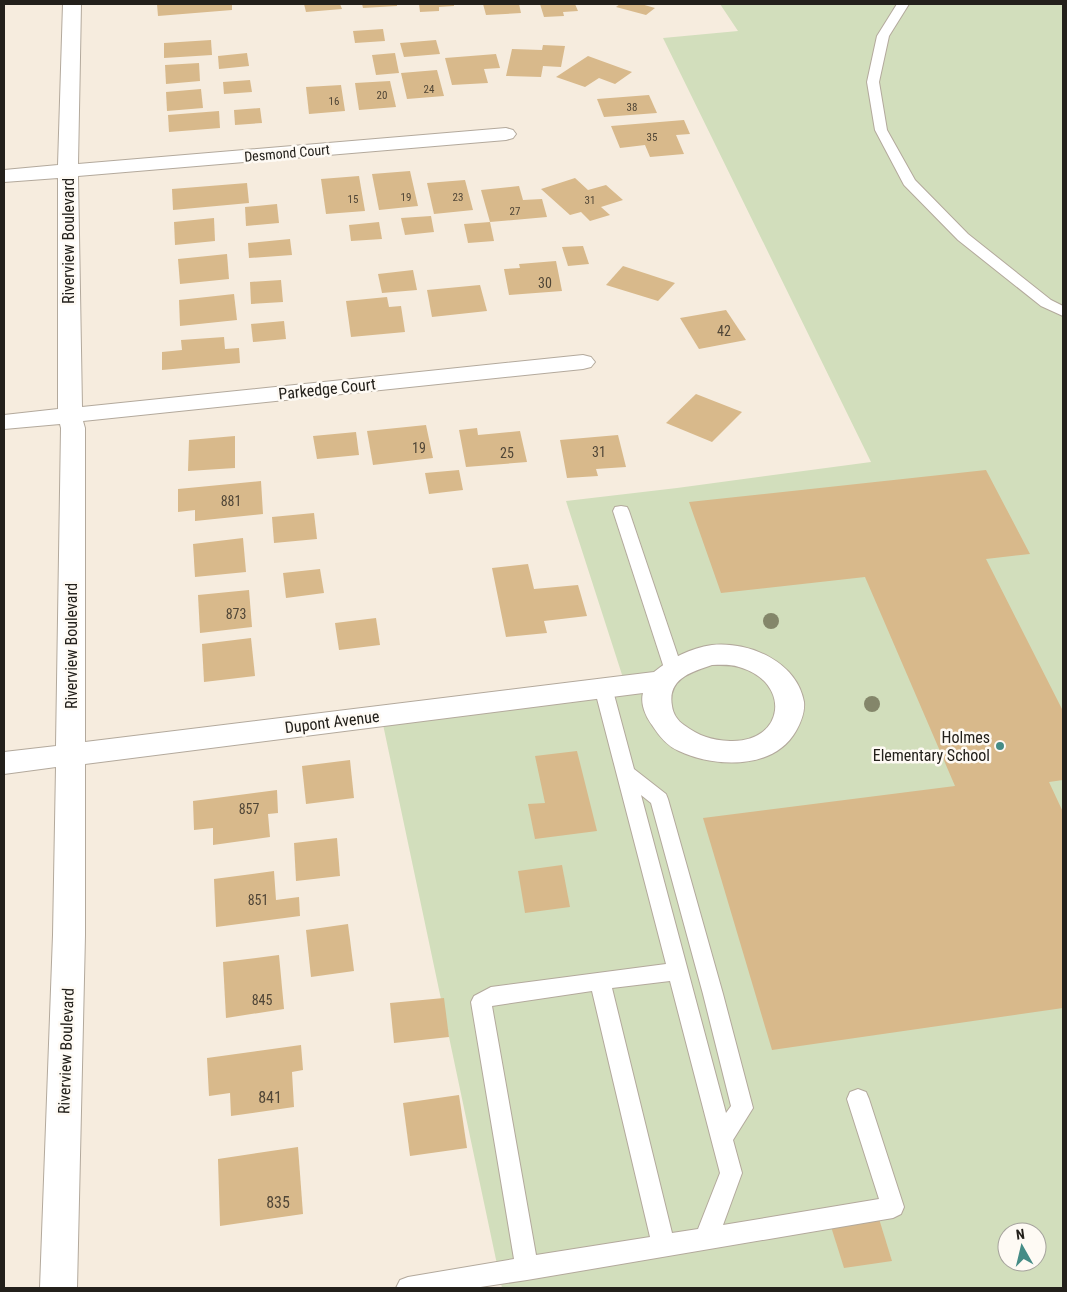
<svg xmlns="http://www.w3.org/2000/svg" width="1067" height="1292" viewBox="0 0 1067 1292" font-family="'Roboto Condensed',sans-serif">
	<style>
		.green { fill: #d2debc; fill-rule: evenodd }
		.building { fill: #d8b98b }
		.lines { fill: none; stroke-linecap: round; stroke-linejoin: round }
		.service-casing { stroke: #b3a99c; stroke-width: 2 }
		.minor-casing { stroke: #b3a99c; stroke-width: 2 }
		.service { fill: #fff; fill-rule: evenodd }
		.minor { fill: #fff; fill-rule: evenodd }
		.tree { fill: #84866a }
		.poi-dot { fill: #458c86; stroke: #fefaf4; stroke-width: 2 }
		.labels { text-anchor: middle; dominant-baseline: central; stroke-width: 5; stroke-linejoin: round; paint-order: stroke }
		.far-number-label { font-size: 11px; fill: #504637 }
		.far-street-label { font-size: 14px; fill: #23201b; stroke: #fefaf4 }
		.number-label { font-size: 14px; fill: #504637 }
		.street-label { font-size: 16px; fill: #23201b; stroke: #fefaf4 }
		.poi-label { font-size: 16px; fill: #23201b; stroke: #fefaf4; text-anchor: end }
		.near-number-label { font-size: 16px; fill: #504637 }
	</style>
	<rect width="100%" height="100%" fill="#f6ecde"/>
	<path class="green" d="M720,4H1063V1288H502L381,715L625,684L566,501L677,488L871,462L663,38L738,31ZM1007,1232H1037V1262H1007Z"/>
	<g class="building">
		<path d="M157,4H232V10L158,16Z"/>
		<path d="M304,4H340L342,9L306,12Z"/>
		<path d="M362,4H397V6L363,8Z"/>
		<path d="M419,4H454V6L439,7V11L420,12Z"/>
		<path d="M483,4H519L521,13L486,15Z"/>
		<path d="M540,4H575L578,11L563,12L564,16L544,17Z"/>
		<path d="M620,4H641L655,8L646,15L616,7Z"/>
		<path d="M383,29L385,41L355,43L353,31Z"/>
		<path d="M211,40L212,55L164,58V43Z"/>
		<path d="M436,40L440,54L404,57L400,43Z"/>
		<path d="M543,45L565,46L561,67L543,66L541,77L506,76L512,49L542,50Z"/>
		<path d="M247,53L249,66L219,69L218,56Z"/>
		<path d="M395,53L399,73L376,75L372,55Z"/>
		<path d="M496,54L500,68L484,69L488,83L452,85L445,58Z"/>
		<path d="M588,56L632,72L615,84L599,78L585,87L556,77Z"/>
		<path d="M199,63L200,81L166,84L165,65Z"/>
		<path d="M437,70L444,96L407,99L401,73Z"/>
		<path d="M250,80L252,92L224,94L223,82Z"/>
		<path d="M390,81L396,107L359,110L355,83Z"/>
		<path d="M341,85L345,111L309,114L306,87Z"/>
		<path d="M201,89L203,108L167,111L166,92Z"/>
		<path d="M649,95L657,113L604,117L597,99Z"/>
		<path d="M260,108L262,123L235,125L234,110Z"/>
		<path d="M219,111L220,128L169,132L168,115Z"/>
		<path d="M684,120L690,134L676,135L684,154L650,157L645,145L620,148L611,126Z"/>
		<path d="M410,171L418,206L379,210L372,174Z"/>
		<path d="M359,176L365,211L326,214L321,179Z"/>
		<path d="M575,178L588,190L606,185L623,200L601,207L610,215L590,221L581,212L570,215L541,189Z"/>
		<path d="M465,180L473,210L434,214L427,183Z"/>
		<path d="M247,183L249,203L173,210L172,189Z"/>
		<path d="M519,186L523,200L542,199L547,217L490,222L481,190Z"/>
		<path d="M277,204L279,223L246,226L245,207Z"/>
		<path d="M431,216L434,232L405,235L401,218Z"/>
		<path d="M214,218L215,241L175,245L174,222Z"/>
		<path d="M379,222L382,239L351,241L349,225Z"/>
		<path d="M490,222L494,241L468,243L464,224Z"/>
		<path d="M290,239L292,255L249,258L248,243Z"/>
		<path d="M583,246L589,264L568,266L562,247Z"/>
		<path d="M227,254L229,279L180,284L178,259Z"/>
		<path d="M556,261L562,291L509,295L504,269L520,268L519,264Z"/>
		<path d="M623,266L675,283L658,301L606,285Z"/>
		<path d="M413,270L417,290L382,293L378,274Z"/>
		<path d="M281,280L283,302L251,304L250,282Z"/>
		<path d="M480,285L487,311L432,317L427,290Z"/>
		<path d="M234,294L237,320L180,326L179,300Z"/>
		<path d="M387,297L389,307L401,306L405,332L351,337L346,301Z"/>
		<path d="M726,310L746,340L699,349L680,318Z"/>
		<path d="M284,321L286,339L253,342L251,324Z"/>
		<path d="M224,337L225,349L239,348L240,363L162,370V352L182,350L181,340Z"/>
		<path d="M696,394L742,412L712,442L666,423Z"/>
		<path d="M426,425L433,458L373,465L367,431Z"/>
		<path d="M477,428L478,435L520,431L527,462L466,467L459,430Z"/>
		<path d="M356,432L359,455L317,459L313,436Z"/>
		<path d="M618,435L626,467L596,469L598,476L567,478L560,440Z"/>
		<path d="M235,436V468L188,471L189,440Z"/>
		<path d="M459,470L463,490L429,494L425,473Z"/>
		<path d="M986,470L1030,554L986,559L1063,711V780L1049,782L1063,812V1008L772,1050L703,818L955,786L865,577L721,593L689,502Z"/>
		<path d="M261,481L263,514L195,521V510L178,512V489Z"/>
		<path d="M314,513L317,539L274,543L272,517Z"/>
		<path d="M243,538L246,572L195,577L193,544Z"/>
		<path d="M528,564L534,589L578,585L587,616L544,621L547,633L506,637L492,568Z"/>
		<path d="M320,569L324,593L286,598L283,573Z"/>
		<path d="M249,590L252,627L200,633L198,595Z"/>
		<path d="M376,618L380,645L339,650L335,623Z"/>
		<path d="M251,638L255,676L204,682L202,644Z"/>
		<path d="M577,751L597,831L535,839L528,804L545,803L535,756Z"/>
		<path d="M350,760L354,798L306,804L302,766Z"/>
		<path d="M277,790L278,813L268,814L270,837L213,845V828L194,830L193,801Z"/>
		<path d="M337,838L340,876L296,881L294,843Z"/>
		<path d="M562,865L570,907L525,913L518,871Z"/>
		<path d="M274,871L276,900L299,897L300,916L216,927L214,879Z"/>
		<path d="M348,924L354,971L311,977L306,930Z"/>
		<path d="M279,955L284,1009L226,1018L223,962Z"/>
		<path d="M444,998L449,1037L394,1043L390,1003Z"/>
		<path d="M301,1045L303,1070L292,1072L294,1107L231,1116L230,1093L209,1096L207,1058Z"/>
		<path d="M459,1095L467,1148L410,1156L403,1103Z"/>
		<path d="M298,1147L303,1214L220,1226L218,1159Z"/>
		<path d="M876,1209L892,1261L844,1268L828,1217Z"/>
	</g>
	<g class="lines">
		<g class="service-casing">
			<g id="service">
				<path d="M897,4H909L889,36L879,82L887,130L915,180L968,234L1051,300L1063,306V316L1041,306L958,240L904,185L875,130L867,82L877,36Z"/>
				<path d="M621,506L627,507L629,511L682,668L679,672L673,674L667,672L664,668L613,511L615,507Z"/>
				<path d="M603,681L609,682L612,687L634,769L666,794L668,799L723,994L753,1108L733,1140L742,1173L723,1225L879,1199L847,1099L850,1092L858,1089L866,1092L869,1099L904,1207L901,1214L893,1218L527,1280L474,1288H396L400,1280L408,1277L514,1259L471,1002L474,996L491,987L666,964L594,687L597,682ZM641,795L651,803L703,994L731,1106L726,1113ZM670,981L720,1173L698,1229L672,1233L612,988ZM592,991L650,1237L536,1255L492,1006Z"/>
			</g>
		</g>
		<g class="minor-casing">
			<path id="minor" d="M63,4H81L78,164L506,128L513,130L516,134L513,138L506,140L78,176L82,407L583,355L591,357L595,362L591,367L583,369L83,421L85,428V742L654,672C670,659 690,648 712,645C749,641 797,662 804,702C805,712 801,722 796,731C774,770 715,768 679,751C667,746 659,736 652,725C646,717 640,704 643,693L85,764V935L77,1288H40L53,935L56,767L4,774V752L56,746L61,428L60,424L4,429V415L58,409V178L4,182V170L58,165ZM712,665C721,665 730,664 739,667C792,682 785,743 730,741C711,740 699,736 684,725C678,721 673,714 672,706C667,679 691,672 712,665Z"/>
		</g>
		<use href="#service" class="service"/>
		<use href="#minor" class="minor"/>
	</g>
	<g class="tree">
		<circle cx="771" cy="621" r="8"/>
		<circle cx="872" cy="704" r="8"/>
	</g>
	<circle class="poi-dot" cx="1000" cy="746" r="5"/>
	<g class="labels">
		<g class="far-number-label">
			<text x="429" y="89">24</text>
			<text x="382" y="95">20</text>
			<text x="334" y="101">16</text>
			<text x="632" y="107">38</text>
			<text x="652" y="137">35</text>
			<text x="406" y="197">19</text>
			<text x="458" y="197">23</text>
			<text x="353" y="199">15</text>
			<text x="590" y="200">31</text>
			<text x="515" y="211">27</text>
		</g>
		<g class="far-street-label">
			<text transform="translate(287 153) rotate(-5)">Desmond Court</text>
		</g>
		<g class="number-label">
			<text x="545" y="283">30</text>
			<text x="724" y="331">42</text>
			<text x="419" y="448">19</text>
			<text x="599" y="452">31</text>
			<text x="507" y="453">25</text>
			<text x="231" y="501">881</text>
			<text x="236" y="614">873</text>
			<text x="249" y="809">857</text>
			<text x="258" y="900">851</text>
			<text x="262" y="1000">845</text>
		</g>
		<g class="street-label">
			<text transform="translate(68 241) rotate(-90)">Riverview Boulevard</text>
			<text transform="translate(327 389) rotate(-6)">Parkedge Court</text>
			<text transform="translate(71 646) rotate(-90)">Riverview Boulevard</text>
			<text transform="translate(332 722) rotate(-7)">Dupont Avenue</text>
			<text transform="translate(66 1051) rotate(-88)">Riverview Boulevard</text>
		</g>
		<g class="poi-label">
			<text x="990" y="737">Holmes<tspan x="990" dy="18">Elementary School</tspan></text>
		</g>
		<g class="near-number-label">
			<text x="270" y="1097">841</text>
			<text x="278" y="1202">835</text>
		</g>
	</g>
	<rect width="1067" height="1292" fill="none" stroke="#23201b" stroke-width="10"/>
	<g transform="translate(1022 1247) rotate(352)"><circle r="24" fill="#fefaf4" stroke="#a6a39d"/>
	<path d="M0-4L9 19L0 12L-9 19Z" fill="#458c86"/>
	<text y="-8" font-size="14" font-weight="bold" text-anchor="middle" fill="#23201b">N</text>
	</g>
</svg>
